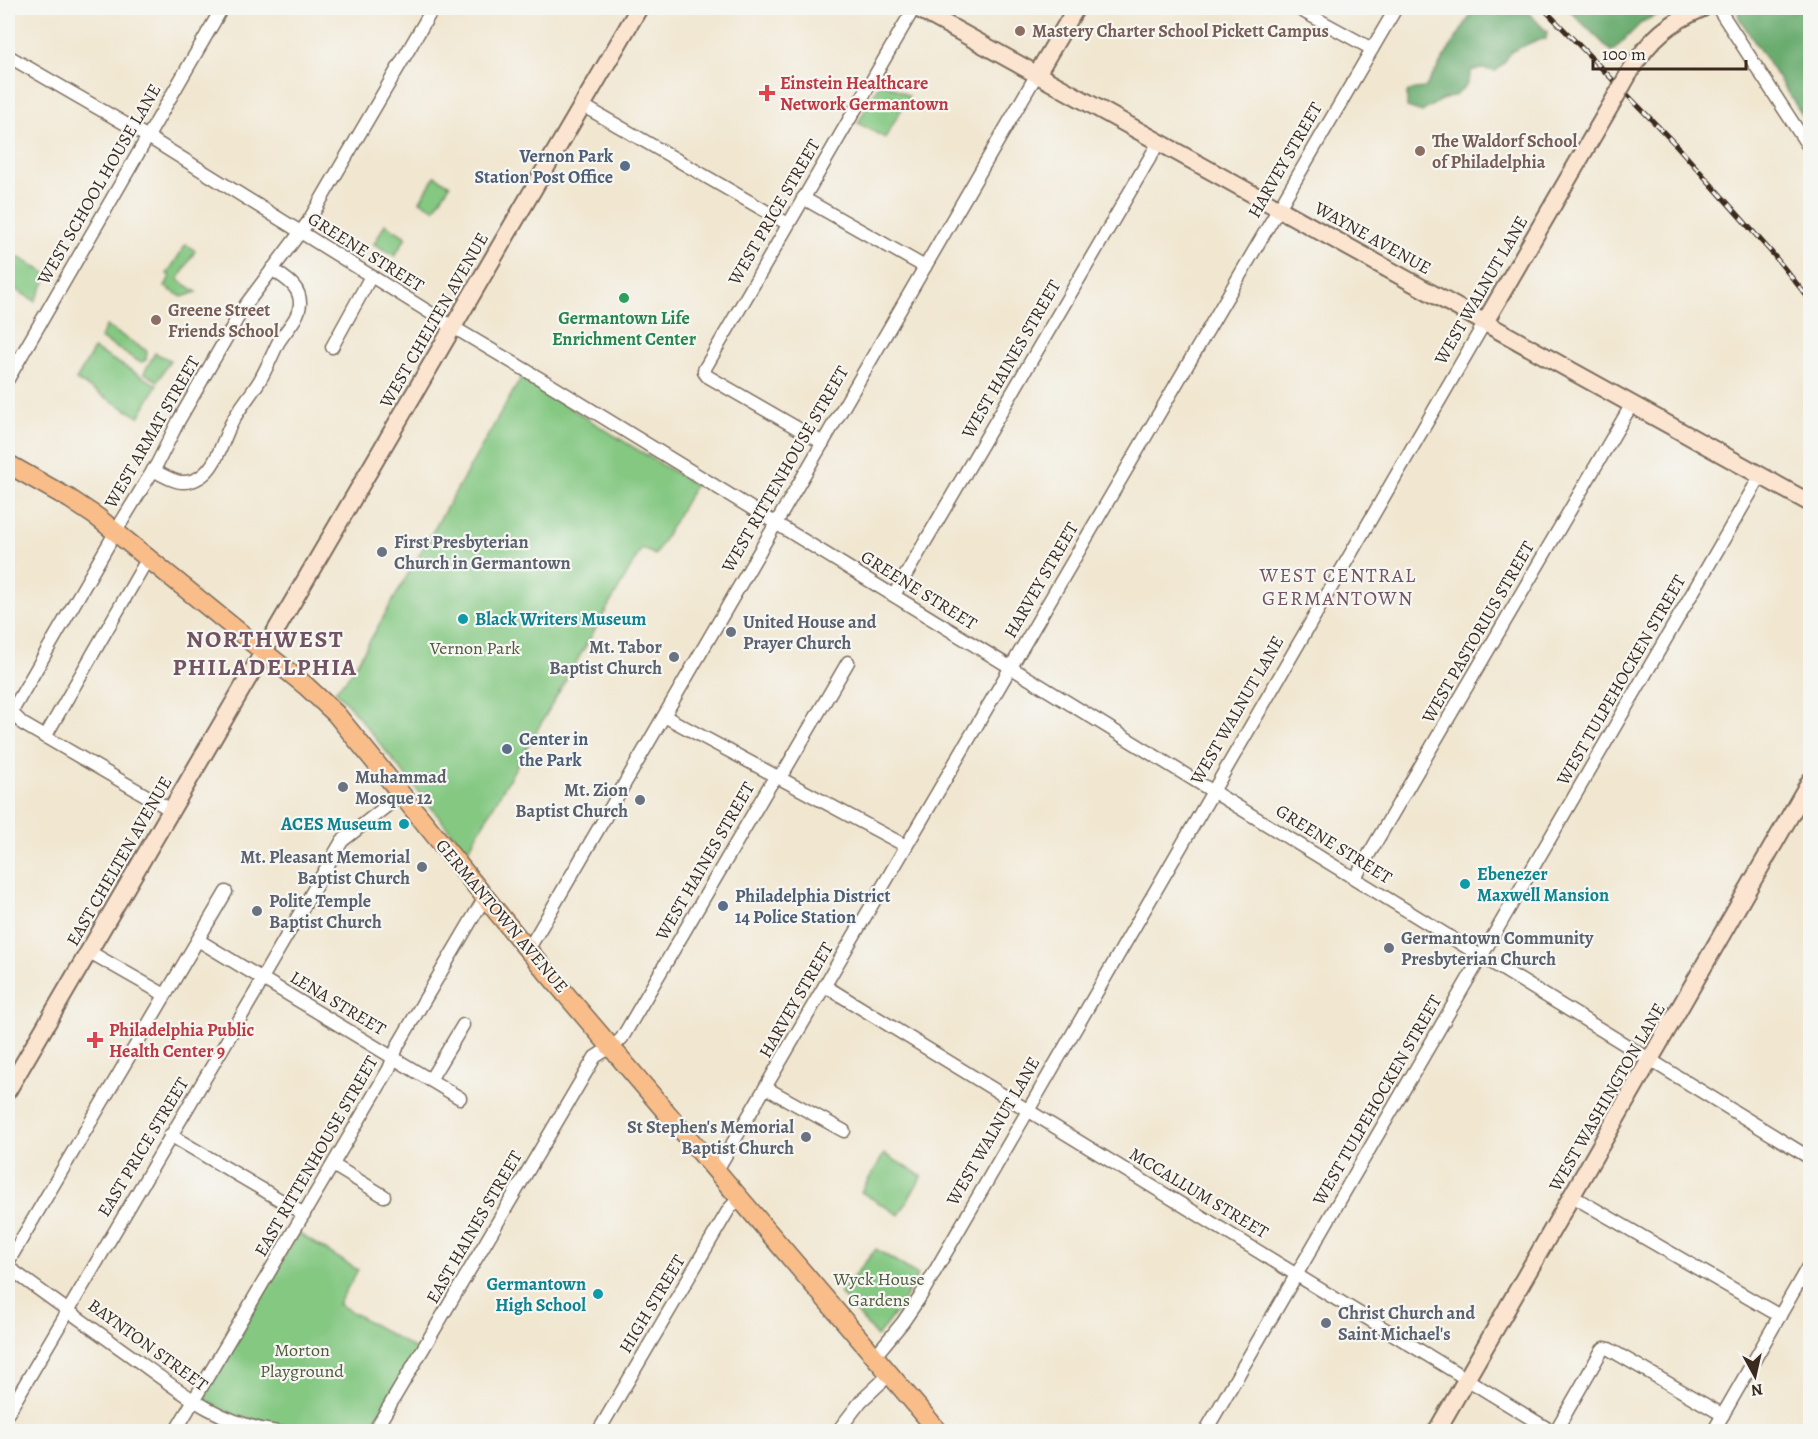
<svg xmlns="http://www.w3.org/2000/svg" width="1818" height="1439" viewBox="0 0 1818 1439" font-family="Alegreya,serif">
	<style>
		.green { fill: #84c882; stroke: #607950; stroke-width: 1.5 }
		.forest { fill: #6bac70; stroke: #536b47; stroke-width: 1.5 }
		.lines { fill: none; stroke-linecap: round; stroke-linejoin: round }
		.street-casing { stroke: #7b6c5d; stroke-width: 15 }
		.secondary-casing { stroke: #7b6c5d; stroke-width: 20 }
		.primary-casing { stroke: #7b6c5d; stroke-width: 21 }
		.street { stroke: #fff; stroke-width: 12 }
		.secondary { stroke: #fce5d0; stroke-width: 16 }
		.primary { stroke: #f8bd89; stroke-width: 18 }
		.rail-casing { stroke: #3b2a1e; stroke-width: 5 }
		.rail { stroke: #f6f6f2; stroke-width: 3; stroke-dasharray: 9; stroke-linecap: butt }
		.secondary-bridge-casing { stroke: #7b6c5d; stroke-width: 20; stroke-linecap: butt }
		.secondary-bridge { stroke: #fce5d0; stroke-width: 16 }
		.education-dot { fill: #8d6e63; stroke: #f6f6f2; stroke-width: 2 }
		.health-dot { fill: #e0444e; stroke: #f6f6f2; stroke-width: 2 }
		.service-dot { fill: #5c6f8a; stroke: #f6f6f2; stroke-width: 2 }
		.leisure-dot { fill: #2e9e5b; stroke: #f6f6f2; stroke-width: 2 }
		.worship-dot { fill: #6b7280; stroke: #f6f6f2; stroke-width: 2 }
		.culture-dot { fill: #0f9aa8; stroke: #f6f6f2; stroke-width: 2 }
		.labels { text-anchor: middle; dominant-baseline: central; stroke-width: 4.5; stroke-linejoin: round; paint-order: stroke }
		.education-label { font-size: 18px; font-weight: bold; fill: #785e54; stroke: #f6f6f2; text-anchor: start }
		.health-label { font-size: 18px; font-weight: bold; fill: #be3a42; stroke: #f6f6f2; text-anchor: start }
		.service-label { font-size: 18px; font-weight: bold; fill: #4e5e75; stroke: #f6f6f2; text-anchor: start }
		.street-label { font-size: 18px; fill: #3b2a1e; stroke: #f6f6f2 }
		.leisure-label { font-size: 18px; font-weight: bold; fill: #27864d; stroke: #f6f6f2 }
		.worship-label { font-size: 18px; font-weight: bold; fill: #5b616d; stroke: #f6f6f2; text-anchor: start }
		.culture-label { font-size: 18px; font-weight: bold; fill: #0d838f; stroke: #f6f6f2; text-anchor: start }
		.park-label { font-size: 18px; fill: #51593c; stroke: #f6f6f2 }
		.neighbourhood-label { font-size: 20px; letter-spacing: 1.5px; fill: #725362; stroke: #f6f6f2 }
		.district-label { font-size: 24px; font-weight: bold; letter-spacing: 1.5px; fill: #725362; stroke: #f6f6f2 }
	</style>
	<rect width="100%" height="100%" fill="#f6f6f2"/>
	<filter id="ink" filterUnits="userSpaceOnUse"><feTurbulence type="fractalNoise" baseFrequency=".0167" numOctaves="2"/><feDisplacementMap in="SourceGraphic" scale="12" xChannelSelector="R" yChannelSelector="G"/><feConvolveMatrix kernelMatrix="1 2 1 2 8 2 1 2 1" color-interpolation-filters="sRGB"/></filter>
	<filter id="wash" filterUnits="userSpaceOnUse"><feTurbulence type="fractalNoise" baseFrequency=".008" numOctaves="4" result="noise"/><feDisplacementMap in="SourceGraphic" scale="24" xChannelSelector="R" yChannelSelector="G"/><feGaussianBlur stdDeviation="1.35" result="paint"/><feColorMatrix in="noise" values="0 0 0 0 0 0 0 0 0 0 0 0 0 0 0 0 0 1.4 0 .05"/><feComposite in="paint" operator="in"/></filter>
	<g filter="url(#wash)">
		<rect width="100%" height="100%" fill="#f1e7d1"/>
		<g class="green">
			<path d="M881,81L909,96L885,138L858,123Z"/>
			<path d="M435,176L450,185L434,209L420,201Z"/>
			<path d="M385,224L406,237L395,256L374,244Z"/>
			<path d="M186,244L195,251L178,280L197,292L182,297L165,287L170,276L167,274Z"/>
			<path d="M8,251L49,275L35,301L8,285Z"/>
			<path d="M106,326L147,351L146,360L142,362L138,361L100,338Z"/>
			<path d="M94,349L157,385L139,417L76,380Z"/>
			<path d="M155,353L170,360L158,381L144,373Z"/>
			<path d="M521,378L695,485L655,555L642,548L467,852L348,704L335,691L344,681H345L354,668Z"/>
			<path d="M884,1154L922,1176L899,1215L861,1192Z"/>
			<path d="M298,1233L358,1270L338,1304L417,1350L368,1431C350,1431 330,1434 312,1431C308,1431 303,1429 299,1428C265,1421 230,1420 202,1397L203,1394Z"/>
			<path d="M876,1249L918,1275L902,1303L877,1337L840,1293Z"/>
		</g>
		<g class="forest">
			<path d="M1475,8H1524L1547,32L1546,39L1537,40L1512,51L1503,64L1496,71L1483,69L1472,70L1466,86L1456,95L1439,101L1422,112L1407,107V93L1414,89L1425,88Z"/>
			<path d="M1567,8H1670L1642,22L1612,52Z"/>
			<path d="M1743,8H1810V127L1739,18L1738,12Z"/>
		</g>
	</g>
	<g filter="url(#ink)">
		<g class="lines">
			<g class="street-casing">
				<g id="street">
					<path d="M1297,8L1372,49"/>
					<path d="M1718,8L1810,149"/>
					<path d="M8,56L148,137L453,327L549,384L1810,1158"/>
					<path d="M582,105L788,224"/>
					<path d="M803,198L925,267"/>
					<path d="M332,347L371,276"/>
					<path d="M8,379L222,8"/>
					<path d="M823,443L707,376L704,372V370L914,8"/>
					<path d="M153,470C169,479 183,488 200,477C217,467 223,439 232,422C240,407 251,395 260,380C267,368 272,355 278,343C285,331 300,317 300,303C300,285 284,278 272,269"/>
					<path d="M894,595L1159,142"/>
					<path d="M8,709L23,724L171,810"/>
					<path d="M664,716L906,846"/>
					<path d="M8,718L122,521L157,464L179,420L244,307L308,222L433,8"/>
					<path d="M45,737L148,558"/>
					<path d="M1355,878L1632,404"/>
					<path d="M198,940L460,1098"/>
					<path d="M528,950L1037,74"/>
					<path d="M88,951L165,995"/>
					<path d="M825,986L1553,1432"/>
					<path d="M430,1080L463,1025"/>
					<path d="M766,1088L844,1131"/>
					<path d="M170,1135L304,1214"/>
					<path d="M333,1165L384,1196"/>
					<path d="M717,1170L1396,8"/>
					<path d="M1572,1196L1780,1316"/>
					<path d="M8,1262L226,892"/>
					<path d="M8,1267C46,1295 85,1323 124,1351C175,1387 214,1423 277,1432"/>
					<path d="M875,1356L903,1322L920,1297L1485,322"/>
					<path d="M8,1413L258,988L265,973L342,841L402,794"/>
					<path d="M175,1432L389,1069L398,1045L485,897"/>
					<path d="M374,1432L595,1057L617,1043L622,1038L767,790L772,782L785,770L848,662"/>
					<path d="M598,1432L729,1209L740,1197"/>
					<path d="M837,1432L861,1401L890,1374"/>
					<path d="M1205,1432L1761,475"/>
					<path d="M1555,1432L1602,1350L1605,1348L1609,1349L1723,1415"/>
					<path d="M1713,1432L1810,1263"/>
				</g>
			</g>
			<g class="secondary-casing">
				<g id="secondary">
					<path d="M917,8L1810,503"/>
					<path d="M1631,70C1650,38 1670,22 1703,8"/>
					<path d="M1037,74L1076,8"/>
					<path d="M1485,322L1615,98"/>
					<path d="M8,1090L639,8"/>
					<path d="M1436,1432L1810,781"/>
				</g>
			</g>
			<g class="primary-casing">
				<path id="primary" d="M8,464L70,499L97,517L306,686L336,714L528,950L939,1432"/>
			</g>
			<use href="#street" class="street"/>
			<use href="#secondary" class="secondary"/>
			<use href="#primary" class="primary"/>
			<g class="rail-casing">
				<path id="rail" d="M1543,8L1677,146L1772,253L1810,300"/>
			</g>
			<use href="#rail" class="rail"/>
			<g class="secondary-bridge-casing">
				<path id="secondary-bridge" d="M1615,98L1631,70"/>
			</g>
			<use href="#secondary-bridge" class="secondary-bridge"/>
		</g>
	</g>
	<g class="education-dot">
		<circle cx="1020" cy="31" r="6"/>
		<circle cx="1420" cy="151" r="6"/>
		<circle cx="156" cy="320" r="6"/>
	</g>
	<g class="health-dot">
		<path d="M764 84h6v6h6v6h-6v6h-6v-6h-6v-6h6z"/>
		<path d="M92 1031h6v6h6v6h-6v6h-6v-6h-6v-6h6z"/>
	</g>
	<g class="service-dot">
		<circle cx="625" cy="166" r="6"/>
		<circle cx="507" cy="749" r="6"/>
		<circle cx="723" cy="906" r="6"/>
	</g>
	<circle class="leisure-dot" cx="624" cy="298" r="6"/>
	<g class="worship-dot">
		<circle cx="382" cy="552" r="6"/>
		<circle cx="731" cy="632" r="6"/>
		<circle cx="674" cy="657" r="6"/>
		<circle cx="343" cy="787" r="6"/>
		<circle cx="640" cy="800" r="6"/>
		<circle cx="422" cy="867" r="6"/>
		<circle cx="257" cy="911" r="6"/>
		<circle cx="1389" cy="948" r="6"/>
		<circle cx="806" cy="1137" r="6"/>
		<circle cx="1326" cy="1323" r="6"/>
	</g>
	<g class="culture-dot">
		<circle cx="463" cy="619" r="6"/>
		<circle cx="404" cy="824" r="6"/>
		<circle cx="1465" cy="884" r="6"/>
		<circle cx="598" cy="1294" r="6"/>
	</g>
	<g class="labels">
		<g class="education-label">
			<text x="1032" y="31">Mastery Charter School Pickett Campus</text>
			<text x="1432" y="141">The Waldorf School<tspan x="1432" dy="21">of Philadelphia</tspan></text>
			<text x="168" y="310">Greene Street<tspan x="168" dy="21">Friends School</tspan></text>
		</g>
		<g class="health-label">
			<text x="780" y="83">Einstein Healthcare<tspan x="780" dy="21">Network Germantown</tspan></text>
			<text x="109" y="1030">Philadelphia Public<tspan x="109" dy="21">Health Center 9</tspan></text>
		</g>
		<g class="service-label">
			<text x="613" y="156" text-anchor="end">Vernon Park<tspan x="613" dy="21">Station Post Office</tspan></text>
			<text x="519" y="739">Center in<tspan x="519" dy="21">the Park</tspan></text>
			<text x="735" y="896">Philadelphia District<tspan x="735" dy="21">14 Police Station</tspan></text>
		</g>
		<g class="street-label">
			<text transform="translate(1285 160) rotate(-60)">HARVEY STREET</text>
			<text transform="translate(99 184) rotate(-60)">WEST SCHOOL HOUSE LANE</text>
			<text transform="translate(774 212) rotate(-60)">WEST PRICE STREET</text>
			<text transform="translate(1373 238) rotate(29)">WAYNE AVENUE</text>
			<text transform="translate(366 252) rotate(32)">GREENE STREET</text>
			<text transform="translate(1481 290) rotate(-60)">WEST WALNUT LANE</text>
			<text transform="translate(434 320) rotate(-60)">WEST CHELTEN AVENUE</text>
			<text transform="translate(1011 359) rotate(-60)">WEST HAINES STREET</text>
			<text transform="translate(152 432) rotate(-60)">WEST ARMAT STREET</text>
			<text transform="translate(785 469) rotate(-60)">WEST RITTENHOUSE STREET</text>
			<text transform="translate(1041 580) rotate(-60)">HARVEY STREET</text>
			<text transform="translate(919 590) rotate(32)">GREENE STREET</text>
			<text transform="translate(1478 632) rotate(-60)">WEST PASTORIUS STREET</text>
			<text transform="translate(1621 680) rotate(-60)">WEST TULPEHOCKEN STREET</text>
			<text transform="translate(1237 710) rotate(-60)">WEST WALNUT LANE</text>
			<text transform="translate(1334 844) rotate(32)">GREENE STREET</text>
			<text transform="translate(119 861) rotate(-60)">EAST CHELTEN AVENUE</text>
			<text transform="translate(705 861) rotate(-60)">WEST HAINES STREET</text>
			<text transform="translate(502 916) rotate(50)">GERMANTOWN AVENUE</text>
			<text transform="translate(796 1000) rotate(-60)">HARVEY STREET</text>
			<text transform="translate(338 1003) rotate(31)">LENA STREET</text>
			<text transform="translate(1607 1097) rotate(-60)">WEST WASHINGTON LANE</text>
			<text transform="translate(1377 1100) rotate(-60)">WEST TULPEHOCKEN STREET</text>
			<text transform="translate(993 1131) rotate(-60)">WEST WALNUT LANE</text>
			<text transform="translate(143 1147) rotate(-59)">EAST PRICE STREET</text>
			<text transform="translate(316 1156) rotate(-60)">EAST RITTENHOUSE STREET</text>
			<text transform="translate(1199 1193) rotate(31)">MCCALLUM STREET</text>
			<text transform="translate(474 1227) rotate(-60)">EAST HAINES STREET</text>
			<text transform="translate(652 1304) rotate(-59)">HIGH STREET</text>
			<text transform="translate(148 1345) rotate(36)">BAYNTON STREET</text>
		</g>
		<g class="leisure-label">
			<text x="624" y="318">Germantown Life<tspan x="624" dy="21">Enrichment Center</tspan></text>
		</g>
		<g class="worship-label">
			<text x="394" y="542">First Presbyterian<tspan x="394" dy="21">Church in Germantown</tspan></text>
			<text x="743" y="622">United House and<tspan x="743" dy="21">Prayer Church</tspan></text>
			<text x="662" y="647" text-anchor="end">Mt. Tabor<tspan x="662" dy="21">Baptist Church</tspan></text>
			<text x="355" y="777">Muhammad<tspan x="355" dy="21">Mosque 12</tspan></text>
			<text x="628" y="790" text-anchor="end">Mt. Zion<tspan x="628" dy="21">Baptist Church</tspan></text>
			<text x="410" y="857" text-anchor="end">Mt. Pleasant Memorial<tspan x="410" dy="21">Baptist Church</tspan></text>
			<text x="269" y="901">Polite Temple<tspan x="269" dy="21">Baptist Church</tspan></text>
			<text x="1401" y="938">Germantown Community<tspan x="1401" dy="21">Presbyterian Church</tspan></text>
			<text x="794" y="1127" text-anchor="end">St Stephen's Memorial<tspan x="794" dy="21">Baptist Church</tspan></text>
			<text x="1338" y="1313">Christ Church and<tspan x="1338" dy="21">Saint Michael's</tspan></text>
		</g>
		<g class="culture-label">
			<text x="475" y="619">Black Writers Museum</text>
			<text x="392" y="824" text-anchor="end">ACES Museum</text>
			<text x="1477" y="874">Ebenezer<tspan x="1477" dy="21">Maxwell Mansion</tspan></text>
			<text x="586" y="1284" text-anchor="end">Germantown<tspan x="586" dy="21">High School</tspan></text>
		</g>
		<g class="park-label">
			<text x="475" y="648">Vernon Park</text>
			<text x="879" y="1279">Wyck House<tspan x="879" dy="21">Gardens</tspan></text>
			<text x="302" y="1350">Morton<tspan x="302" dy="21">Playground</tspan></text>
		</g>
		<g class="neighbourhood-label">
			<text x="1338" y="575">WEST CENTRAL<tspan x="1338" dy="23">GERMANTOWN</tspan></text>
		</g>
		<g class="district-label">
			<text x="265" y="639">NORTHWEST<tspan x="265" dy="28">PHILADELPHIA</tspan></text>
		</g>
	</g>
	<rect width="1818" height="1439" fill="none" stroke="#f6f6f2" stroke-width="30"/>
	<g transform="translate(1755 1376) rotate(172)" stroke="#f6f6f2" stroke-width="4.5" paint-order="stroke">
	<path d="M0-4.5L10 22L0 15L-10 22Z" fill="#3b2a1e"/>
	<text y="-9" font-size="16" font-weight="bold" text-anchor="middle" fill="#3b2a1e">N</text>
	</g>
	<path d="M1593 60v9h153v-9" fill="none" stroke="#3b2a1e" stroke-width="3"/>
	<text x="1602" y="60" font-size="18" fill="#3b2a1e" stroke="#f6f6f2" stroke-width="4.5" paint-order="stroke">100 m</text>
</svg>
